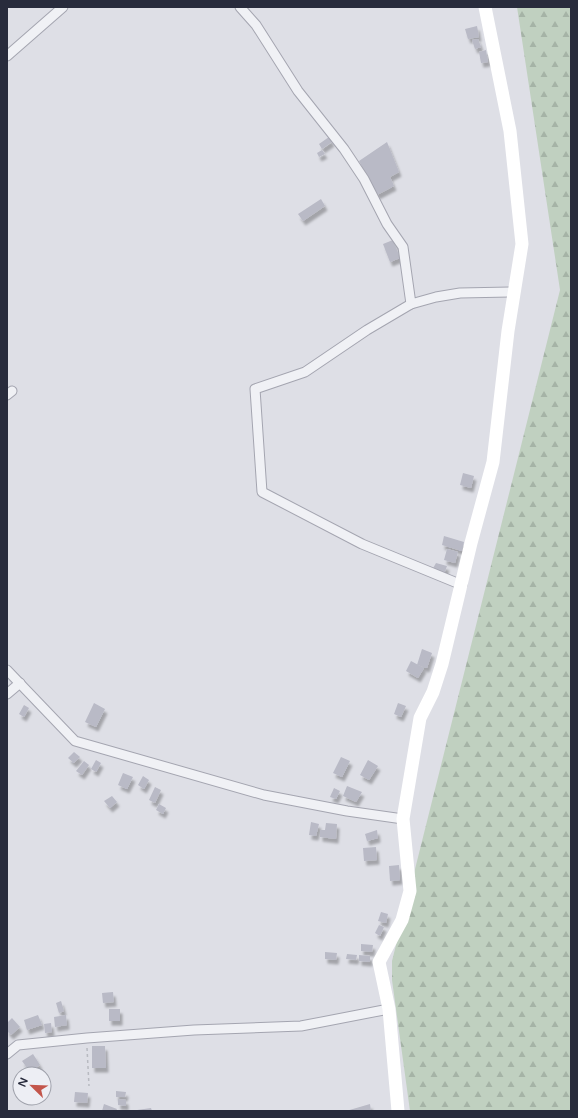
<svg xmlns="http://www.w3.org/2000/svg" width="578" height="1118" viewBox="0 0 578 1118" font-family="'Varela Round',sans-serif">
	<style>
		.forest { fill: url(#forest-firs) }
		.building { fill: #b9bac6; filter: url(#shadow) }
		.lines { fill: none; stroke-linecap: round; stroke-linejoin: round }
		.minor-casing { stroke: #a4a5b0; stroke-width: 11 }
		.path { stroke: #b8bac1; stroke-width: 1.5; stroke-dasharray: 3 3; stroke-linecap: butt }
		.minor { stroke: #f0f1f5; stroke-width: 9 }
		.secondary { stroke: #fff; stroke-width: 13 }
	</style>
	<defs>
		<pattern id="forest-firs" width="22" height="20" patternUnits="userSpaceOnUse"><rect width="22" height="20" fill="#c0d0c0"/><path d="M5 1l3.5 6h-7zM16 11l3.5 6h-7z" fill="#a5b3a6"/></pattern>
		<filter id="shadow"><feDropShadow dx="2.5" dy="4.5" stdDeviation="1" flood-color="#0004"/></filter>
	</defs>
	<rect width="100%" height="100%" fill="#dedfe6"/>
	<path class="forest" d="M517,7H571V1111H410L392,980V961L560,290Z"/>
	<g class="building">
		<path d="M477,26L479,37L468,39L465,29Z"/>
		<path d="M478,39L481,47L475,49L472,40Z"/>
		<path d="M486,50L488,62L481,63L479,52Z"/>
		<path d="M329,137L332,142L322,149L319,144Z"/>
		<path d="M387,142L399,172L390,177L394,186L377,195L359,161Z"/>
		<path d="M322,150L325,154L319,157L317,153Z"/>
		<path d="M321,199L325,206L303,221L298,214Z"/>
		<path d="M393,240L400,258L390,262L383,244Z"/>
		<path d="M463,473L474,476L471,488L460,485Z"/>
		<path d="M444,536L464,542L462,551L442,545Z"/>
		<path d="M447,549L458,552L455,563L444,560Z"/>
		<path d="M436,563L447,566L444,574L432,570Z"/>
		<path d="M422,649L432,653L427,668L417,665Z"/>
		<path d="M411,661L424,668L418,678L406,671Z"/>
		<path d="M94,703L105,709L96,727L85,722Z"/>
		<path d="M398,703L406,706L401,717L394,714Z"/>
		<path d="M24,705L29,708L24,717L19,714Z"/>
		<path d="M74,752L80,757L74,763L68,758Z"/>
		<path d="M341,757L350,761L342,777L333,773Z"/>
		<path d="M96,760L101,763L96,772L91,769Z"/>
		<path d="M368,760L378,766L369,780L360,775Z"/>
		<path d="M84,761L89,765L82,775L76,771Z"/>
		<path d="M123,773L133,777L127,789L118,785Z"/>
		<path d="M143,776L149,780L144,789L138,785Z"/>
		<path d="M347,786L362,792L356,802L343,796Z"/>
		<path d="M155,787L161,790L155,803L149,800Z"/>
		<path d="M334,788L340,791L336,799L330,797Z"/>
		<path d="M112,796L117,802L110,808L104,801Z"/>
		<path d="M159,804L166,808L163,814L156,810Z"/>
		<path d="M311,822L319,824L316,836L309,835Z"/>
		<path d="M326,823L337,824L336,839L320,837V830H325Z"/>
		<path d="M377,830L378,838L367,841L365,834Z"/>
		<path d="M376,847L377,860L364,861L363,848Z"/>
		<path d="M399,865L400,880L390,881L389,866Z"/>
		<path d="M381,912L388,914L386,923L378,921Z"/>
		<path d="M379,925L384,927L380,936L375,933Z"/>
		<path d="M361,944L373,945L372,952L361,951Z"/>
		<path d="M325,952L337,953L336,960L325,959Z"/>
		<path d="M347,954L357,955L356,960L346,959Z"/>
		<path d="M359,955L370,956V962L359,961Z"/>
		<path d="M113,992L114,1002L103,1003L102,993Z"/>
		<path d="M61,1001L64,1011L59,1013L56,1003Z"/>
		<rect x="109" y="1009" width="11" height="12"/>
		<path d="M38,1015L42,1025L27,1030L24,1020Z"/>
		<path d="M66,1015L67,1025L55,1027L54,1017Z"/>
		<path d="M12,1018L20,1027L11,1035L7,1031V1023Z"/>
		<path d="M51,1023L52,1032L45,1033L44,1024Z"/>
		<path d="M92,1046H105L106,1068H92Z"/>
		<path d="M33,1054L40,1065L30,1072L22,1061Z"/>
		<path d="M116,1091L126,1092L125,1097H116Z"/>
		<path d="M75,1092L88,1093L87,1103L74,1102Z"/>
		<path d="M118,1099L126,1100V1106L118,1105Z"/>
		<path d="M104,1104L117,1109L116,1111H102Z"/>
		<path d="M370,1104L371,1111H346Z"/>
		<path d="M151,1108L152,1111H137V1110Z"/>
	</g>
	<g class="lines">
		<g class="minor-casing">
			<g id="minor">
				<path d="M240,7L256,25L298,91L344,149L364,179L387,224L403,247L411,304L436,297L460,293L514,292"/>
				<path d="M7,56L63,7"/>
				<path d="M411,304L367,330L305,372L255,389L262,492L362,544L462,585"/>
				<path d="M7,395L12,391"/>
				<path d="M7,670L75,741L264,795L347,811L403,819"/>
				<path d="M7,694L20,683"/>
				<path d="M7,1054L18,1045L87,1038L194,1030L301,1026L389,1009"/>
			</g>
		</g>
		<path class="path" d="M87,1048L89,1086"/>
		<use href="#minor" class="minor"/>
		<path class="secondary" d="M398,1111L389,1009L379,962L402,920L410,891L403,819L420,718L433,692L442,664L471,543L493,462L508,331L522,244L510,131L485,7"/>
	</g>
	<rect width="578" height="1118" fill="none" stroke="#282b3c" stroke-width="16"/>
	<g transform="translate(32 1086) rotate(293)"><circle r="19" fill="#edeef4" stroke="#9ea0aa"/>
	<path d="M0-3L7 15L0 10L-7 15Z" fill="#c3554b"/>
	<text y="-6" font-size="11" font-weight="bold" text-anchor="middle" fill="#282b3c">N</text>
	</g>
</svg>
